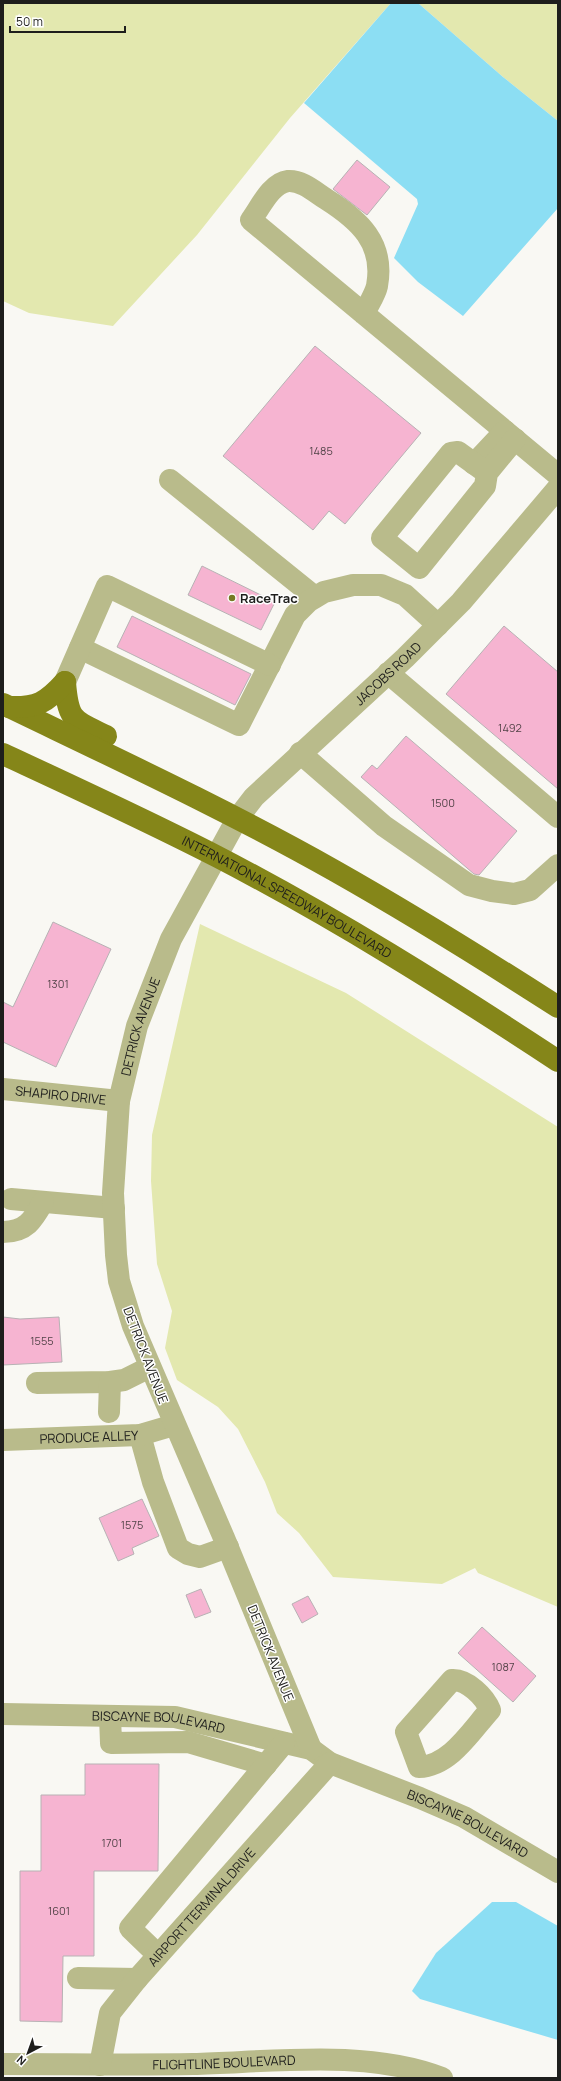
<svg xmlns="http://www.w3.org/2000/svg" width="561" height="2081" viewBox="0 0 561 2081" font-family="Manrope,sans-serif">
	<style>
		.green { fill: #e3e8af }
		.water { fill: #8cdef3 }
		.building { fill: #f6b4d1; stroke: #b7b2b4 }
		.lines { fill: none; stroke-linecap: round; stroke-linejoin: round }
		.minor { stroke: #b9bb8b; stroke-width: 22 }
		.major { stroke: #858619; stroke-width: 22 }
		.poi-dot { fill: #767a24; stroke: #fff; stroke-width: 1.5 }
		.labels { text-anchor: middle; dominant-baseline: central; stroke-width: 3; stroke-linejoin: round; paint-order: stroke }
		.number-label { font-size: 11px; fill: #544449 }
		.poi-label { font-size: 13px; font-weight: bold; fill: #1e1e1c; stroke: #fff; text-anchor: start }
		.street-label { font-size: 13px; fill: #1e1e1c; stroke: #fff }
	</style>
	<rect width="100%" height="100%" fill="#f9f8f3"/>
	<g class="green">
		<path d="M3,3H391L290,118L197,235L113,326L29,313L3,301Z"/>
		<path d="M418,3H558V121L503,77Z"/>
		<path d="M200,924L346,993L558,1127V1607L478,1573L475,1568L442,1584L333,1577L299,1533L277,1513L265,1482L238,1429L218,1407L177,1380L165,1348L172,1311L157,1264L151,1181L152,1135Z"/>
	</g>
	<g class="water">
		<path d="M391,3H418L503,77L558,121V208L463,316L418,282L394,258L418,204L417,199L304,103Z"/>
		<path d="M492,1902H516L558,1926V2040L420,1999L412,1991L436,1953Z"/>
	</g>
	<g class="building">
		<path d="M357,160L390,187L367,215L333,189Z"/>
		<path d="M315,346L421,433L345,524L329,511L313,530L223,456Z"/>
		<path d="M202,566L275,602L261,630L188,595Z"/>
		<path d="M132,616L251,674L235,705L117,647Z"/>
		<path d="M504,626L558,672V789L446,694Z"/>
		<path d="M406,736L517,831L479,875L474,874L361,777L372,765L377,769Z"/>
		<path d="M53,922L111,949L56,1067L3,1042V1002L13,1007Z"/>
		<path d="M3,1317L20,1319L59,1317L62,1362L3,1365Z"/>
		<path d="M142,1499L159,1536L132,1548L134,1554L118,1561L99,1518Z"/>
		<path d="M201,1589L211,1612L195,1618L186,1595Z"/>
		<path d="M308,1596L318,1614L302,1623L292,1604Z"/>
		<path d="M482,1627L536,1676L513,1702L458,1653Z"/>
		<path d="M85,1764H159L158,1871H94V1956H63L62,2022L20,2021V1871H41V1795H85Z"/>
	</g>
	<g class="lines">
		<g class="minor">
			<path d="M364,314C368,305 375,295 377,286C385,243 359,220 326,199C315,192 302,180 288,181C271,183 260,208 251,220L558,475"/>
			<path d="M474,464L505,431"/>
			<path d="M487,473L458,452L451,453L382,538L419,568L485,486L487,473L515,439"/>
			<path d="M170,480L315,597"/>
			<path d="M80,648L239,725L295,615L309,601L324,592L353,585H381L405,595L438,625"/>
			<path d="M388,673L558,817"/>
			<path d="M65,682L107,586L270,665"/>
			<path d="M300,753L384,826L469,885L492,891L514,894L530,890L558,865"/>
			<path id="s1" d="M3,1089L119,1101"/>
			<path d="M11,1199L114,1208"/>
			<path d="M3,1232C26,1232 33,1220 43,1202"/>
			<path d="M37,1383L110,1382L124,1380L150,1367"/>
			<path d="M109,1412L110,1382"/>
			<path d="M140,1435L153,1482L178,1548L188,1554L200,1557L228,1547"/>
			<path id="s2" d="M3,1440L140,1435L174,1425"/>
			<path d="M452,1680C467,1679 485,1697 490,1710C471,1731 450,1766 419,1767L406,1732Z"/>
			<path id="s3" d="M3,1714L175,1717L311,1749L330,1763L420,1798L464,1817L558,1872"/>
			<path d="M110,1716L111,1743L188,1742L266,1765"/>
			<path id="s4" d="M311,1749L224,1538L133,1326L119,1281L116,1255L113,1193L119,1101L137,1026L171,939L237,819L254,797L405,658L461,602L558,488"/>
			<path d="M158,1955L130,1928L284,1743"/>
			<path d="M78,1978L137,1979"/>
			<path id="s5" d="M3,2064C66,2064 130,2065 193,2064C272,2062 367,2049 442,2078"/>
			<path id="s6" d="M100,2065L110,2013L137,1979L330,1763"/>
		</g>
		<g class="major">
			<path d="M65,682C68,721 73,720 106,736"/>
			<path d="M3,704C115,758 227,810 335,871C411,914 485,960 558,1007"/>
			<path d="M9,707C37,708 46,703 65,682"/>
			<path id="s7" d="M3,754C74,787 146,820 216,856C334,917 447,988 558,1061"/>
		</g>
	</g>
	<circle class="poi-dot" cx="232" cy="598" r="4"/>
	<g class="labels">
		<g class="number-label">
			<text x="321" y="450">1485</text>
			<text x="510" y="727">1492</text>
			<text x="443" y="802">1500</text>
			<text x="58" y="983">1301</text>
			<text x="42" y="1340">1555</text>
			<text x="132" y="1524">1575</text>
			<text x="503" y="1666">1087</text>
			<text x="112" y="1842">1701</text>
			<text x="59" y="1910">1601</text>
		</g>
		<g class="poi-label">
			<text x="240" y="598">RaceTrac</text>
		</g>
		<g class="street-label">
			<text stroke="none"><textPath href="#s4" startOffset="1204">JACOBS ROAD</textPath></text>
			<text stroke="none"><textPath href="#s7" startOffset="318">INTERNATIONAL SPEEDWAY BOULEVARD</textPath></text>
			<text stroke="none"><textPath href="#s4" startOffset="764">DETRICK AVENUE</textPath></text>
			<text stroke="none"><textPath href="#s1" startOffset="58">SHAPIRO DRIVE</textPath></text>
			<text transform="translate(146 1355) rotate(69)">DETRICK AVENUE</text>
			<text stroke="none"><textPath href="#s2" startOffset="86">PRODUCE ALLEY</textPath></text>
			<text transform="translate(271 1653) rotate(68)">DETRICK AVENUE</text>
			<text stroke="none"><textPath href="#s3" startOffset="156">BISCAYNE BOULEVARD</textPath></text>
			<text stroke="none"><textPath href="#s3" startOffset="486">BISCAYNE BOULEVARD</textPath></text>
			<text stroke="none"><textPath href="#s6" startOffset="193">AIRPORT TERMINAL DRIVE</textPath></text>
			<text stroke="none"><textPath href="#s5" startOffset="221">FLIGHTLINE BOULEVARD</textPath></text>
		</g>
	</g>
	<rect width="561" height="2081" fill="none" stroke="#1e1e1c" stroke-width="8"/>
	<g transform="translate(28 2053) rotate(221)" stroke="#ffffff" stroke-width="3" paint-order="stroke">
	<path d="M0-3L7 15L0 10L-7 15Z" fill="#1e1e1c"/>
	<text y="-6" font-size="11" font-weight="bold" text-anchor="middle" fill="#1e1e1c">N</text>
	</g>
	<path d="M10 26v6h115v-6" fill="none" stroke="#1e1e1c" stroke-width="2"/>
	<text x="16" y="26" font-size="12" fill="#1e1e1c" stroke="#ffffff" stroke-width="3" paint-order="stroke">50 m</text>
</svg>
